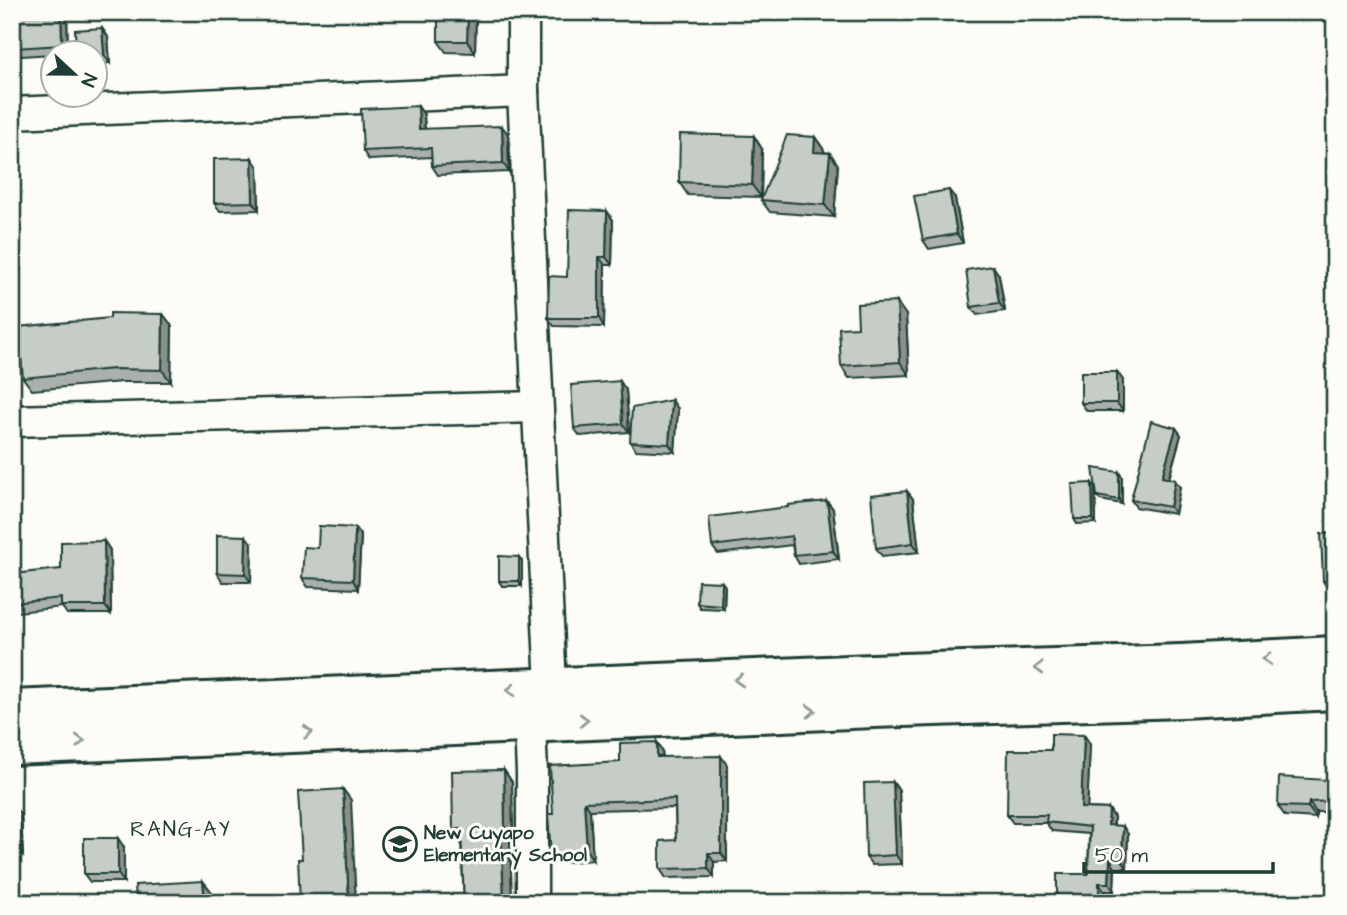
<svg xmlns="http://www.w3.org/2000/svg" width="1347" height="915" viewBox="0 0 1347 915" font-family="'Architects Daughter',sans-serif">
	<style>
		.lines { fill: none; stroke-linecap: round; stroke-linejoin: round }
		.street-casing { stroke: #1f3d34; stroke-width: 35 }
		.highway-casing { stroke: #1f3d34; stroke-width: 44 }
		.street { stroke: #fdfcf7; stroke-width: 30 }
		.highway { stroke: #fdfcf7; stroke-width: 38 }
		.wall { fill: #aab0ab; stroke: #1f3d34; stroke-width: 2 }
		.shaded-wall { fill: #8b908b; stroke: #1f3d34; stroke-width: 2 }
		.building { fill: #c6cdc7; stroke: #1f3d34; stroke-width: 2 }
		.oneway { stroke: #8e9c96 }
		.labels { text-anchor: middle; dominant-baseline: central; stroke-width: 6; stroke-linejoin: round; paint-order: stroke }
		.poi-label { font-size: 19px; font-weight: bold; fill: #1f3d34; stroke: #fdfcf7; text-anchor: start }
		.neighbourhood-label { font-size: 21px; letter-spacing: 2px; fill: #1f3d34; stroke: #fdfcf7 }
	</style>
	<rect width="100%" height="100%" fill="#fdfcf7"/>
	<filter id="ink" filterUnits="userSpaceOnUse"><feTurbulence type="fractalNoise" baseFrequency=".0143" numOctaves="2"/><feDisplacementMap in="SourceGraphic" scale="14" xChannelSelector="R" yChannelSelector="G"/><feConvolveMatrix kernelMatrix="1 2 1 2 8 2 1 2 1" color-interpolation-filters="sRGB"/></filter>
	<g filter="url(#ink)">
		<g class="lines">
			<g class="street-casing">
				<g id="street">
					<path d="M523,12V91L551,687"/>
					<path d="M12,113L523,91"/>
					<path d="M12,421L537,407"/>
					<path d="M530,723L532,773V903"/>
				</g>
			</g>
			<g class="highway-casing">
				<g id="highway">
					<path d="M12,710L872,674L1181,664L1335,656"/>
					<path d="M12,745L873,708L1182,698L1335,690"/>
				</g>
			</g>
			<use href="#street" class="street"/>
			<use href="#highway" class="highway"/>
		</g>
		<g class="wall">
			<path d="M438,12H476L475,53L446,52L438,41Z"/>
			<path d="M67,14L68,52H52V54L21,56L15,48Z"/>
			<path d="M102,28L108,37L110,63L94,64V52Z"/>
			<path d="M424,115L425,129L508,134L509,172L438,175L432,166V157L369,160L363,151Z"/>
			<path d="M754,136L762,149L761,197L688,195L679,182Z"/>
			<path d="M815,137L824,150V152L830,153L838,165L834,217L770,212L761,200Z"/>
			<path d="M258,167L259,210L220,211L214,203Z"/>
			<path d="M955,198L963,243L929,249L923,240Z"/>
			<path d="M607,211L613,220L612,265H605L604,327L554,326L548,318L567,277Z"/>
			<path d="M999,275L1005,311L977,315L971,307Z"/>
			<path d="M163,314L172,326L171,382H122L32,390L23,378Z"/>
			<path d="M906,315L909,375L849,378L841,366L858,327Z"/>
			<path d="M1117,372L1123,380V411H1087L1081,403Z"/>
			<path d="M626,390L629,432L580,436L574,428Z"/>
			<path d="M678,409L675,452L636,450L630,442Z"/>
			<path d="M1176,428L1181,435L1169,479L1180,487L1175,514L1136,507L1131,500Z"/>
			<path d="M1119,472L1122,477V504L1100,500L1097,496Z"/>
			<path d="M1092,483L1095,487L1096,523L1077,524L1074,519Z"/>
			<path d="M907,491L913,499L919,552L882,556L876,548Z"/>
			<path d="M827,501L833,509L839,559L799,564L794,555L792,545L718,554L712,546L788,507Z"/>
			<path d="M355,528L361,536L358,589L308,587L302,578L318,548Z"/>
			<path d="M1335,533V593H1331L1323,581Z"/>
			<path d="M104,541L110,550L111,614H67L62,607L18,612L13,603L61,569Z"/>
			<path d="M252,544L251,582H223L217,573Z"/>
			<path d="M519,557L522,561V586H502L499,581Z"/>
			<path d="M722,582L725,586L724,609L700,608L697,603Z"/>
			<path d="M1084,735L1090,744L1087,808L1109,809L1114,817V826L1128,834L1127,868H1115L1114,891H1104V903H1057L1088,874L1089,834L1052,831L1046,823H1013L1007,815L1051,750Z"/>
			<path d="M657,742L662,751L663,757L727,765V861L714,862V877L666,878L660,869L676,840L675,808L590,810L593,860L557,863L551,855L553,814L620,762Z"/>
			<path d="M504,770L512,782L513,841H510L512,903H464L461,841L453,829Z"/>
			<path d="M1335,773V812H1316V818L1285,816L1278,806L1327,780Z"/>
			<path d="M893,782L899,791L902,864L872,865L866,857Z"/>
			<path d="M12,807L21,815L23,855L12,856Z"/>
			<path d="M124,847V882H90L84,874Z"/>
		</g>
		<g class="shaded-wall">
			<path d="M61,12H65L67,14L68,52L62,45Z"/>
			<path d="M468,12H476L475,53L467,41Z"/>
			<path d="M102,28L108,37L110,63L104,55Z"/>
			<path d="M418,106L424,115L425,138L419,129Z"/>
			<path d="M502,126L508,134L509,172L503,163Z"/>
			<path d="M754,136L762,149L761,197L752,185Z"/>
			<path d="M815,137L824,150L823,164L814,152Z"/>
			<path d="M830,153L838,165L834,217L825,205Z"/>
			<path d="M252,158L258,167L259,210L253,202Z"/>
			<path d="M949,190L955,198L963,243L957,234Z"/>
			<path d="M607,211L613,220L612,265L606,257Z"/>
			<path d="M599,257L605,265L604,327L599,318Z"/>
			<path d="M993,266L999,275L1005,311L999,303Z"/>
			<path d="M897,302L906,315L909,375L900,362Z"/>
			<path d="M163,314L172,326L171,382L162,370Z"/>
			<path d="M1117,372L1123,380V411L1117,403Z"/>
			<path d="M620,381L626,390L629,432L623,424Z"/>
			<path d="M672,400L678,409L675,452L669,444Z"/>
			<path d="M1176,428L1181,435L1167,484L1162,477Z"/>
			<path d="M1119,472L1122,477V504L1119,500Z"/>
			<path d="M1175,480L1180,487L1175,514L1170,507Z"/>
			<path d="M1092,483L1095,487L1096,523L1093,519Z"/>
			<path d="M907,491L913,499L919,552L913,543Z"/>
			<path d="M827,501L833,509L839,559L833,551Z"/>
			<path d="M355,528L361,536L358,589L353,580Z"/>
			<path d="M246,536L252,544L251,582L245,574Z"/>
			<path d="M104,541L110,550L111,614L105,606Z"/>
			<path d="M519,557L522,561V586L519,581Z"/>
			<path d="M722,582L725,586L724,609L721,605Z"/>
			<path d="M1084,735L1090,744L1087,816L1081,808Z"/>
			<path d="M657,742L662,751L663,766L657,757Z"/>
			<path d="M721,756L727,765V861L721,853Z"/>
			<path d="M504,770L512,782L513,841L505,829Z"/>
			<path d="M893,782L899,791L902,864L896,855Z"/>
			<path d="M343,789L351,800L356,903H349Z"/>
			<path d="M584,802L590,810L593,860L587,851Z"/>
			<path d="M1309,802L1316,812V818L1308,807Z"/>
			<path d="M15,807L21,815L23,855L17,847Z"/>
			<path d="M1109,809L1114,817L1113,834L1108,825Z"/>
			<path d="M1123,826L1128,834L1127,868L1122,860Z"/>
			<path d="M501,829L510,841L512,903H504Z"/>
			<path d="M118,838L124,847V882L118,874Z"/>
			<path d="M708,853L714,862V877L708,868Z"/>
			<path d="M1110,859L1115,868L1114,891L1109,883Z"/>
			<path d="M203,881L212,892V903H205Z"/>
			<path d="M1099,883L1104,891V903H1099Z"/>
		</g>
		<g class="building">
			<path d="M13,12H61L62,45L15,48Z"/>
			<path d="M438,12H468L467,41H438Z"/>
			<path d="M102,28L104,55L94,56V52H76L75,30Z"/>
			<path d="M418,106L419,129L502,126L503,163L432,166L431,148L363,151L361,109Z"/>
			<path d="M680,134L754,136L752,185L679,182Z"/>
			<path d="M787,135L815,137L814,152L830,153L825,205L761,200Z"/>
			<path d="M252,158L253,202L214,203V159Z"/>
			<path d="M949,190L957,234L923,240L914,196Z"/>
			<path d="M569,210L607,211L606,257H599V318H548L549,276L567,277Z"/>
			<path d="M993,266L999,303L971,307L966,270Z"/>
			<path d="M897,302L900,362L841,366L839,328L858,327L857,304Z"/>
			<path d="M110,313L163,314L162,370L113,369L23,378L18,327L110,318Z"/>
			<rect x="1081" y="372" width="36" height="31"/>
			<path d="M620,381L623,424L574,428L571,385Z"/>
			<path d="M672,400L669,444L630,442L632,408Z"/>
			<path d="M1151,421L1176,428L1162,477L1175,480L1170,507L1131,500Z"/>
			<path d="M1093,468L1119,472V500L1097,496Z"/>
			<path d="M1092,483L1093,519H1074L1072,484Z"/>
			<path d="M907,491L913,543L876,548L871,495Z"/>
			<path d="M827,501L833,551L794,555L792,536L712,546L709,517L788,507V505Z"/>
			<path d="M319,526L355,528L353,580L302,578L304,547L318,548Z"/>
			<path d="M1335,533V580L1323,581L1321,534Z"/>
			<path d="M217,535L246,536L245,574L217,573Z"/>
			<path d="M104,541L105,606H61V598L13,603L12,574L61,569V542Z"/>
			<path d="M499,556L519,557V581H499Z"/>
			<path d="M698,581L722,582L721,605L697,603Z"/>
			<path d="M1051,734L1084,735L1081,808L1109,809L1108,825L1123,826L1122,860L1110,859L1109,883H1099V903H1057V874H1088L1090,827L1046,822L1047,815H1007L1008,750H1051Z"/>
			<path d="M657,742V757L721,756V853H708V868L660,869V841L676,840L675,799L584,802L587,851L551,855L548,814H553L550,766L620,762V743Z"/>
			<path d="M504,770L505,829H501L504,903H464L461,829H453L452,771Z"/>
			<path d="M1327,773H1335V801L1309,802L1308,807L1278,806L1279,777L1327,780Z"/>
			<path d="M893,782L896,855L866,857L864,783Z"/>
			<path d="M343,789L349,903H300L298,859H302L298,792Z"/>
			<path d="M12,807H15L17,847H12Z"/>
			<rect x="84" y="838" width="34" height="36"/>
			<path d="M203,881L205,903H136L135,885Z"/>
		</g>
		<defs><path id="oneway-chevron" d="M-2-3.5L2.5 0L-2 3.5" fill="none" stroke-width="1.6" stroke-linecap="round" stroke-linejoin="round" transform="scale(1.75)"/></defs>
		<g class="oneway">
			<use href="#oneway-chevron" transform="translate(1267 659) rotate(177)"/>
			<use href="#oneway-chevron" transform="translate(1039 668) rotate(178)"/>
			<use href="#oneway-chevron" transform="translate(739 680) rotate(178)"/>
			<use href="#oneway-chevron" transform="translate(511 690) rotate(176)"/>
			<use href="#oneway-chevron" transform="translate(811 711) rotate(-3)"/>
			<use href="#oneway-chevron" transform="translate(584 720) rotate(-2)"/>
			<use href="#oneway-chevron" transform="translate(308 732) rotate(-2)"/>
			<use href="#oneway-chevron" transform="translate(80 741) rotate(-2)"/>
		</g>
	</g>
	<defs>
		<g id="school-ring" transform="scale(1.75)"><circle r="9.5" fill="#fdfcf7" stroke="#1f3d34" stroke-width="1.5"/><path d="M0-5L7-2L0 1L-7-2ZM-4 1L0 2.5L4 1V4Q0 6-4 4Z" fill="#1f3d34"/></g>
	</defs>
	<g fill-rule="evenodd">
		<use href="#school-ring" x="400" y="844"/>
	</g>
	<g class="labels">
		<g class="poi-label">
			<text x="424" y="833">New Cuyapo<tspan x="424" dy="22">Elementary School</tspan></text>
		</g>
		<g class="neighbourhood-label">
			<text x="181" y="829">RANG-AY</text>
		</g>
	</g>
	<rect width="1347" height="915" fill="none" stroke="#fdfcf7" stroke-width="42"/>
	<rect x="21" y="21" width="1305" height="873" fill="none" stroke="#1f3d34" stroke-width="2.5" filter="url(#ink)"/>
	<g transform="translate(74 74) rotate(112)"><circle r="33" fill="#fdfcf7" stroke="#a4b0a9" stroke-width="2"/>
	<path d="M0-5L12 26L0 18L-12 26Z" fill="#1f3d34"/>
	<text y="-10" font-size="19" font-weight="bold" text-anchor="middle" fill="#1f3d34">N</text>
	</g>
	<path d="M1084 862v10h189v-10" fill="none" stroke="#1f3d34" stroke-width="3.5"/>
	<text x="1095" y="862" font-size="21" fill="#1f3d34" stroke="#fdfcf7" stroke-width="5" paint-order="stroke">50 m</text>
</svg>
